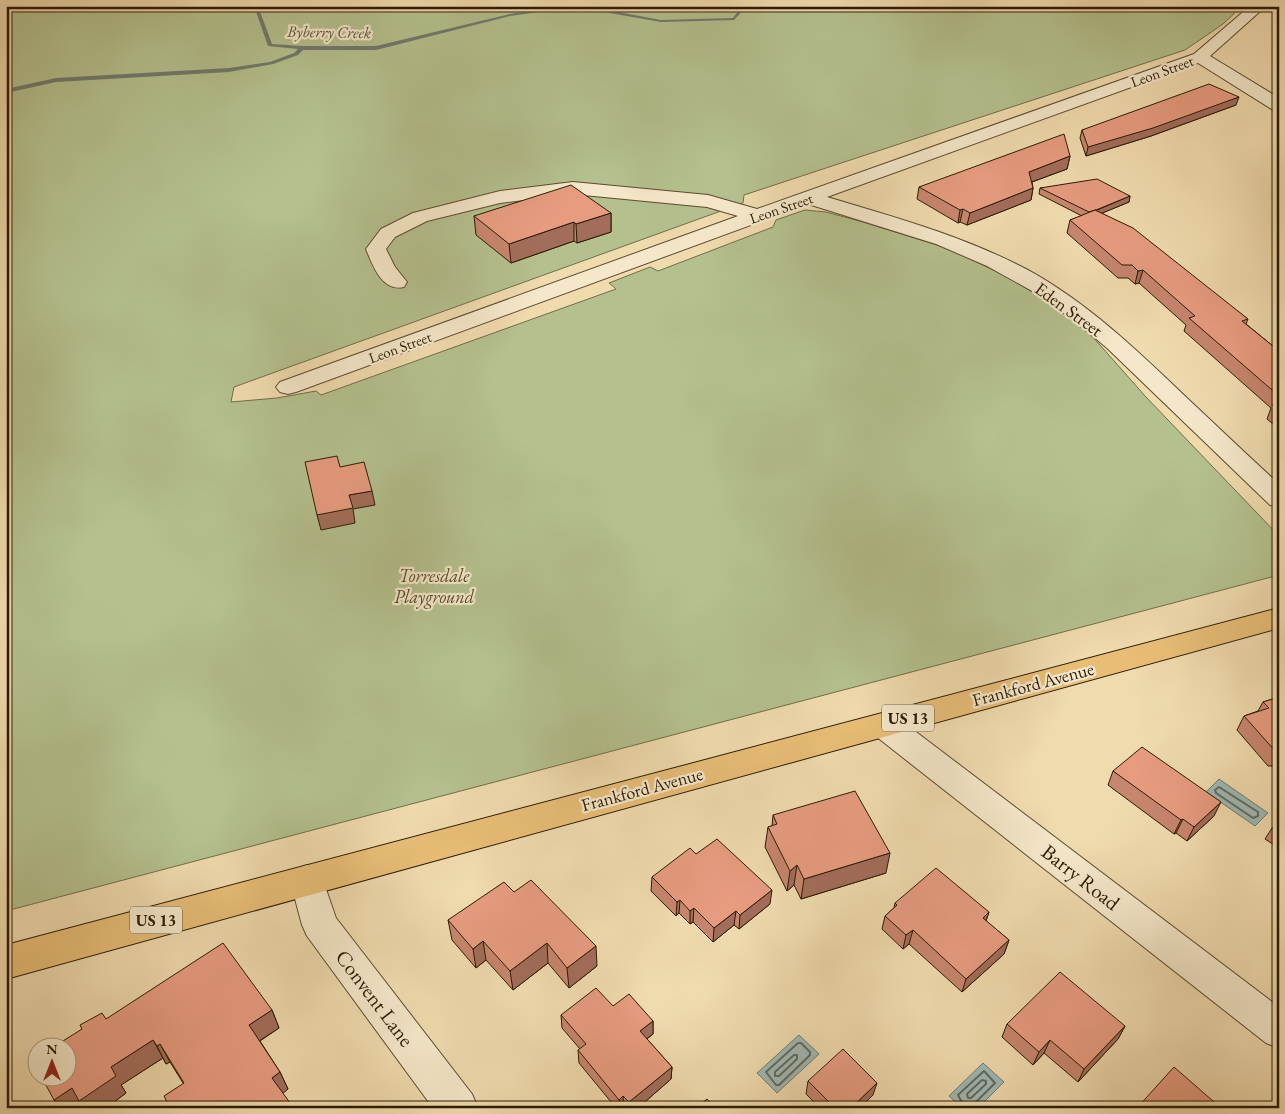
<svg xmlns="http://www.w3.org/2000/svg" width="1285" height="1114" viewBox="0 0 1285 1114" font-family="'EB Garamond',serif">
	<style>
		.green { fill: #b4c18e; stroke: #706e48 }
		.water { fill: #9eb9b5; stroke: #707a6e }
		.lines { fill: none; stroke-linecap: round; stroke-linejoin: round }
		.shore { stroke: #646a5c; stroke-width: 2 }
		.stream { fill: #707a6e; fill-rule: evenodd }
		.minor-casing { stroke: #5c4b2e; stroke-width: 2 }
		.major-casing { stroke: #2b1b03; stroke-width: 2 }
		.minor { fill: #f5e8ca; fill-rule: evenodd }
		.major { fill: #e8be77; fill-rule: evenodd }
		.wall { fill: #c7866e; stroke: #2b1b03 }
		.shaded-wall { fill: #a26d5a; stroke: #2b1b03 }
		.building { fill: #e79c80; stroke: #2b1b03 }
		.labels { text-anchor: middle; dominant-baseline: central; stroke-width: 4.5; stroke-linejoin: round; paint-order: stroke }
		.far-street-label { font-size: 15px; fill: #2b1b03; stroke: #f5e8ca }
		.far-water-label { font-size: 16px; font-style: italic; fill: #535241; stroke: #f5e8ca }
		.shield { fill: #f5e8ca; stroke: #68583f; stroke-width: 1 }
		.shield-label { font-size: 16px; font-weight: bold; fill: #2b1b03 }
		.street-label { font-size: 18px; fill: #2b1b03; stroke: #f5e8ca }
		.park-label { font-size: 18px; font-style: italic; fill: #544d2d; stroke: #f5e8ca }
		.near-street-label { font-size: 21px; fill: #2b1b03; stroke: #f5e8ca }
	</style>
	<rect width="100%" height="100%" fill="#f0dbae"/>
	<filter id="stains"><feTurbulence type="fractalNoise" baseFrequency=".004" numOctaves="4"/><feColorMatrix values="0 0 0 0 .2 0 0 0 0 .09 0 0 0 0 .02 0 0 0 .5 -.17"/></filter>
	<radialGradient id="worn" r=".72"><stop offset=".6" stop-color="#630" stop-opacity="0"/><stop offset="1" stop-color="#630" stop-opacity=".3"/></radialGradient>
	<path class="green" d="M6,6H1237L1240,8L1223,24L1185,50L744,195L743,203L234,387L231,402L277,398L316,391L321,395L616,289L609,283L650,267L658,271L773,227L776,220L805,210L826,212L863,222L953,250L1015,281L1060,310L1092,336L1146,397L1279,536V575L6,911Z"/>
	<g class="water">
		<path d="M1219,779L1268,813L1255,826L1206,792Z"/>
		<path d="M799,1035L819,1054L777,1093L757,1073Z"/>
		<path d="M983,1063L1004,1082L978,1108H962L949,1096Z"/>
	</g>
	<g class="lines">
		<g class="shore">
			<path d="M1219,787L1258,812V816L1253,818L1216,793L1215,790Z"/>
			<path d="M798,1043H801L810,1052V1055L779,1085H776L766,1072Z"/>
			<path d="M794,1055H797V1059L779,1076H775V1072Z"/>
			<path d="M982,1080L986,1081V1084L971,1098H968L967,1094Z"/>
			<path d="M965,1108L958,1095L984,1071L995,1083L976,1102L975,1108"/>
		</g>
		<path class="stream" d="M254,6H258L272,44L302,46H376L510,14L561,6H586L661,20L733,18L742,6H747L734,20L661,22L575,7L510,16L376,50H303L298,55L273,64L229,72L56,82L6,93V89L56,78L229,68L270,62L294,53L298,49L268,46Z"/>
		<g class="minor-casing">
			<g id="minor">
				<path d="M1250,6H1266L1210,56L1279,98V111L1273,110L1198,63L827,197C894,217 963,236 1026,269C1087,302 1138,351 1188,399C1218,427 1248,456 1279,484V507L1270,505L1107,348L1071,318L1032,291L987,266L936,244L808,204L296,392L288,394L280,392L276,387L280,382L738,216L707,207L573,194L500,203L427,221L395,237L386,249L395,267L407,282L404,287C382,292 373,266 366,249L381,229L413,213L500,191L573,182L708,195L757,209L1194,54Z"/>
				<path d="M884,713L895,716L1279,1007V1048L1266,1043L873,734L868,725L873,716Z"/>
				<path d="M307,865L319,869L336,918L472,1094L478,1108H433L307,936L302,925L290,880L295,869Z"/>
			</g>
		</g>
		<g class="major-casing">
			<path id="major" d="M1279,608V628L6,979V945Z"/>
		</g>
		<use href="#minor" class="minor"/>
		<use href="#major" class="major"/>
	</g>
	<g class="wall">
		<path d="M1236,105L1151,136L1086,156L1080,138L1082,130Z"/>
		<path d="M1070,156L1067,169L1032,182L1033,188L1031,200L967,225L960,222L958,223L917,199L919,187Z"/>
		<path d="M1040,188L1130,196L1129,202L1102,213L1248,319L1246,324L1279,351V429L1267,419L1271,408L1184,331L1186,325L1139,283L1135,284L1128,278H1118L1067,233L1070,220L1082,216L1039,194Z"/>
		<path d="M611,213V232L577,243L574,241L511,263L476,235L474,216Z"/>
		<path d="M1279,697V765L1275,766H1268L1237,730L1244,716L1258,711L1263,702Z"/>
		<path d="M1113,771L1214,816L1187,841L1176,833L1174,834L1108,785Z"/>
		<path d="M773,815L886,873L801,899L794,885L787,891L765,847L768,827L772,826Z"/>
		<path d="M1279,820V848L1265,839L1272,828Z"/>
		<path d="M696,854L770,904L739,929L734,925L713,942L693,922L690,924L679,913L676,916L651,891L652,877Z"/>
		<path d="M514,892L597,966L569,988L548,963L513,990L486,960L476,968L452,940L448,920Z"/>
		<path d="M895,903L989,912L986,921L1009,940L1004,954L962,992L909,944L903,949L882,929L885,916L894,908Z"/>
		<path d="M613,1006L653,1021V1034L647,1039L672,1067L671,1079L638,1108H616L579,1063L578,1050L580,1049L562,1028L561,1015Z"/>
		<path d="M272,1010L279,1028L260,1041L280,1072L288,1089L183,1083L170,1062L166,1064L163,1058L121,1085L126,1093L106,1108H84L82,1106L80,1108H60L54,1100L82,1029L106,1019Z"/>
		<path d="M1007,1024L1125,1026L1118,1039L1078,1082L1044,1053L1033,1065L1002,1037Z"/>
		<path d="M808,1081L873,1095L860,1108H820L806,1094Z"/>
	</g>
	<g class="shaded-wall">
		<path d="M1239,97L1236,105L1151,136L1086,156L1088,147Z"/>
		<path d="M1070,156L1067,169L1026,184L1029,172Z"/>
		<path d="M1033,188L1031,200L967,225L970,213Z"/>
		<path d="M1130,196L1129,202L1088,219L1090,213Z"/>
		<path d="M963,209L960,222L958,223L960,210Z"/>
		<path d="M611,213V232L577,243L576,224Z"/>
		<path d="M574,222V241L511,263L509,244Z"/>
		<path d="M1143,270L1139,283L1135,284L1138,271Z"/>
		<path d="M372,491L375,505L353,509L355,523L321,530L317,515L349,495Z"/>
		<path d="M1279,759V765L1275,766Z"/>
		<path d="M1221,802L1214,816L1187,841L1194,827Z"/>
		<path d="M1183,819L1176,833L1174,834L1181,820Z"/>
		<path d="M890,853L886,873L801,899L804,879Z"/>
		<path d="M797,865L794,885L787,891L790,871Z"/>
		<path d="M772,890L770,904L739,929L740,915Z"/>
		<path d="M680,900L679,913L676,916L677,902Z"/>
		<path d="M694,908L693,922L690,924V911Z"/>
		<path d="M736,911L734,925L713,942L714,928Z"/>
		<path d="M989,912L984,926L983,918Z"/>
		<path d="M913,930L909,944L903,949L906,935Z"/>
		<path d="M1009,940L1004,954L962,992L966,979Z"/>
		<path d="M483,941L486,960L476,968L473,949Z"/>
		<path d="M547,943L548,963L513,990L510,971Z"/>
		<path d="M596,946L597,966L569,988L567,968Z"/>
		<path d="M272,1010L279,1028L256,1043L249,1025Z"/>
		<path d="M653,1021V1034L640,1044V1031Z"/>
		<path d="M1125,1026L1118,1039L1078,1082L1084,1069Z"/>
		<path d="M153,1040L163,1058L121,1085L126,1093L106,1108H84L82,1106L80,1108H60L54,1100L72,1088L111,1067Z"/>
		<path d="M1050,1040L1044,1053L1033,1065L1039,1052Z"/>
		<path d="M160,1044L170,1062L166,1064L157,1046Z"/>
		<path d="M672,1067L671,1079L638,1108H629V1102Z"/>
		<path d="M280,1072L288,1089L280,1096L272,1078Z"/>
		<path d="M877,1083L873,1095L860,1108H851Z"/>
		<path d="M623,1096L624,1108H620L619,1100Z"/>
	</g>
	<g class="building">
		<path d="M1209,84L1239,97L1153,128L1088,147L1082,130Z"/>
		<path d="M1064,134L1070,156L1029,172L1033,188L970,213L963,209L960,210L919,187Z"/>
		<path d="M1097,179L1130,196L1096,210H1095L1089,212L1040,188Z"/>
		<path d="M571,185L611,213L576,224L574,222L509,244L474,216Z"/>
		<path d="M1095,210L1133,228L1248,319L1242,321L1279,351V396L1189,318L1195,316L1143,270L1138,271L1132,265H1122L1070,220Z"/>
		<path d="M1279,404V411L1272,405Z"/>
		<path d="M337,456L340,467L364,462L372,491L349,495L353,508L317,515L305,462Z"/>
		<path d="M1279,697V752H1276L1244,716L1269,708L1263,702Z"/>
		<path d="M1142,747L1221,802L1194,827L1183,819L1181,820L1113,771Z"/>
		<path d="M855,791L890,853L804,879L797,865L790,871L768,827L777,824L773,815Z"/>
		<path d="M1279,820V832L1272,828Z"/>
		<path d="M717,839L772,890L740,915L736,911L714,928L694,908L690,911L680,900L677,902L652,877L690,848L696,854Z"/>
		<path d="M936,868L989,912L983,918L1009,940L966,979L913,930L906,935L885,916L897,905L895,903Z"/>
		<path d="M531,880L596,946L567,968L547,943L510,971L483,941L473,949L448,920L504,882L514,892Z"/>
		<path d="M223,943L272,1010L249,1025L280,1072L272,1078L293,1107L292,1108H170L164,1096L184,1083L160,1044L157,1046L153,1040L111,1067L116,1076L79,1101L72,1088L54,1100L41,1076H68V1046H55L82,1029L80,1025L102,1013L106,1019Z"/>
		<path d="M1060,972L1125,1026L1084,1069L1050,1040L1039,1052L1007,1024Z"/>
		<path d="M596,988L613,1006L629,994L653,1021L640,1031L672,1067L629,1102L623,1096L619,1100L578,1050L586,1044L561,1015Z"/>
		<path d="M843,1049L877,1083L851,1108H835L808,1081Z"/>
		<path d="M38,1058V1070L32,1061Z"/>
		<path d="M1174,1067L1221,1108H1137Z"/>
		<path d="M707,1099L715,1108H696Z"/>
		<path d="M752,1104L756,1108H748Z"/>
		<path d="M761,1104L765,1108H757Z"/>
	</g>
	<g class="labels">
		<g class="far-street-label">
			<text transform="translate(1162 71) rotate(-20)">Leon Street</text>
			<text transform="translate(781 208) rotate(-19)">Leon Street</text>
			<text transform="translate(400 347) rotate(-20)">Leon Street</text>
		</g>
		<g class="far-water-label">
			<text transform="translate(329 32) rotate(1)">Byberry Creek</text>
		</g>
		<g class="shield">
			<rect x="882" y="704.5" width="52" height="27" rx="4"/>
			<rect x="130" y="906.5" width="52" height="27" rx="4"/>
		</g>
		<g class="shield-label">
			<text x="908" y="718">US 13</text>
			<text x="156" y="920">US 13</text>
		</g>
		<g class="street-label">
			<text transform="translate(1069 309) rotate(36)">Eden Street</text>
			<text transform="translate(1033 684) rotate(-15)">Frankford Avenue</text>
			<text transform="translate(642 789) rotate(-15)">Frankford Avenue</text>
		</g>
		<g class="park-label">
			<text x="434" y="575">Torresdale<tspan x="434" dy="21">Playground</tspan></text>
		</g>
		<g class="near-street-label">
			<text transform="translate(1081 877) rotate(38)">Barry Road</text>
			<text transform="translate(375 998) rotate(53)">Convent Lane</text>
		</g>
	</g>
	<rect width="1285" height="1114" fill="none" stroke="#f0dbae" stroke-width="25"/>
	<rect x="8" y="8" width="1270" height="1099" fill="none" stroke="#2b1b03" stroke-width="2.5"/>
	<rect x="12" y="12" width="1260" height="1089" fill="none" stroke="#2b1b03"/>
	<g transform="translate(52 1062)"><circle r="24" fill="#f5e8ca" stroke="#a4967a"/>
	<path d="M0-4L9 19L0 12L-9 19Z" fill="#8f2418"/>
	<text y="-8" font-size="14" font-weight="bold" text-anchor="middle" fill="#2b1b03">N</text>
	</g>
	<rect width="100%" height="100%" filter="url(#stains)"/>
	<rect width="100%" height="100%" fill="url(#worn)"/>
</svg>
